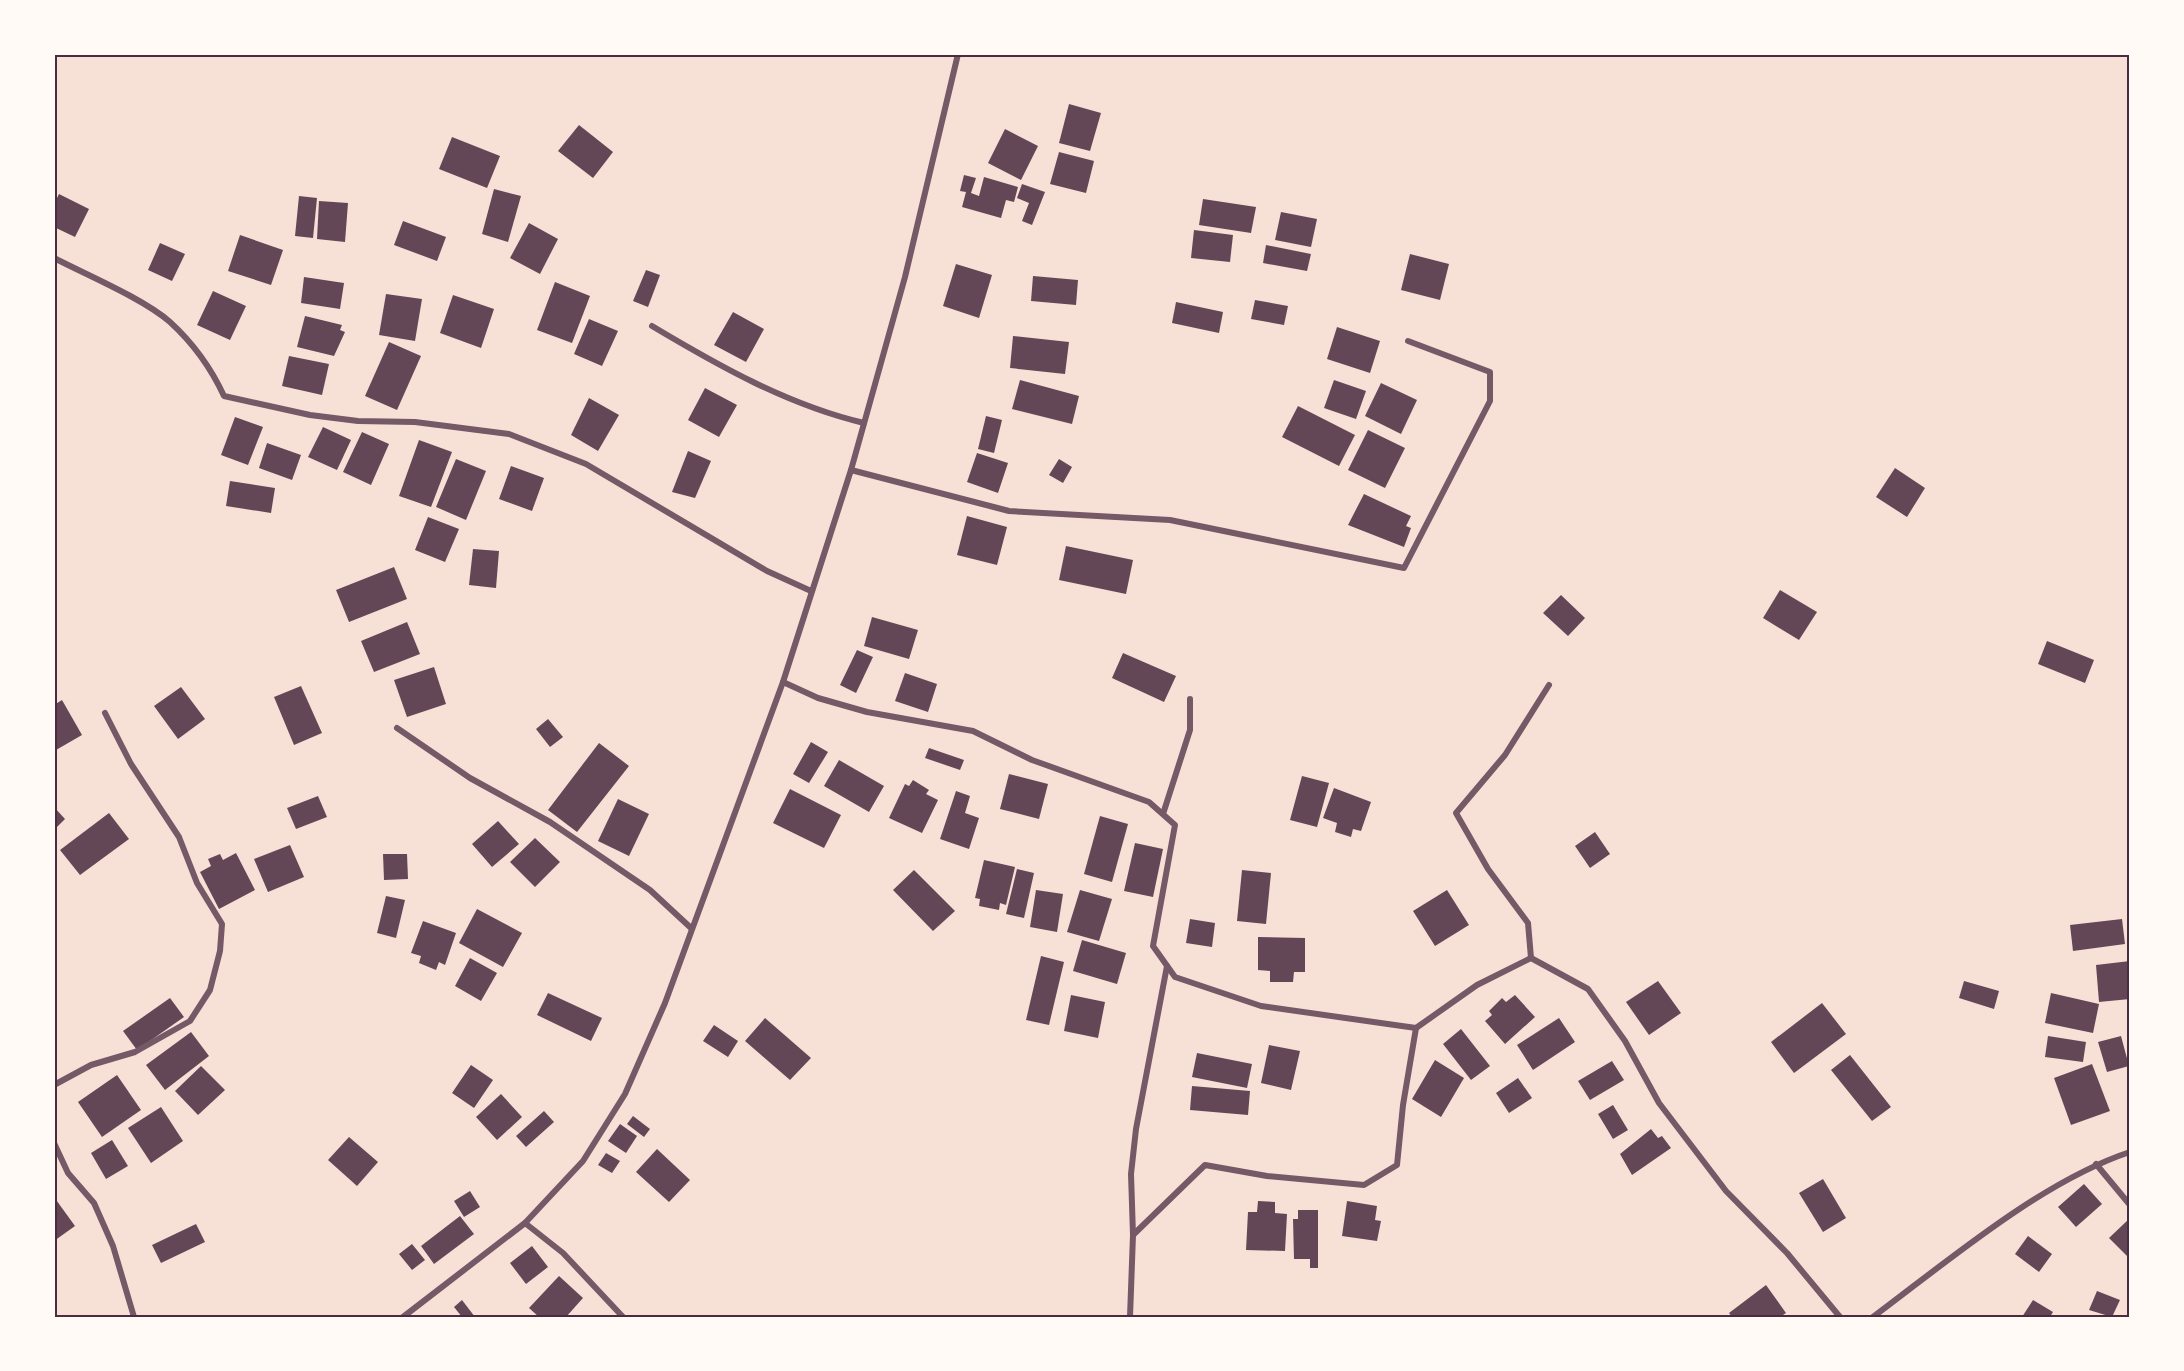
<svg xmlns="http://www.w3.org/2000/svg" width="2184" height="1371" viewBox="0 0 2184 1371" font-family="'Exo 2',sans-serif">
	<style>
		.building { fill: #644757 }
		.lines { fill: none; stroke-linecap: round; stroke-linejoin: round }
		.minor { stroke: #755966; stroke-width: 6 }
		.neatline { fill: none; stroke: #4a2c40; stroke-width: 2 }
	</style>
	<rect width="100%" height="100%" fill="#f7e1d7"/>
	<g class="building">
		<path d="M1069,104L1101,113L1090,151L1059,143Z"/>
		<path d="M579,125L613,152L593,178L558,151Z"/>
		<path d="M1005,129L1038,146L1021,180L988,163Z"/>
		<path d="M452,137L500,156L487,188L439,169Z"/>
		<path d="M1059,152L1094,161L1086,193L1050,184Z"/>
		<path d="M964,175L976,178L971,193L979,196L984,177L1018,187L1014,202L1006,200L1001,218L962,207L966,192L960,191Z"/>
		<path d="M1022,184L1045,192L1032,225L1022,221L1029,203L1017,198Z"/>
		<path d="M494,189L521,196L508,242L482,234Z"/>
		<path d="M59,194L89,209L75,237L54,227V204Z"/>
		<path d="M299,196L317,198L313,238L295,236Z"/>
		<path d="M1203,199L1256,207L1251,233L1199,225Z"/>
		<path d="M319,201L348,203L345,242L317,239Z"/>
		<path d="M1281,212L1317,219L1311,247L1275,240Z"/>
		<path d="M403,221L446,237L437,261L394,245Z"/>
		<path d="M529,223L558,239L540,274L510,258Z"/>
		<path d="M1194,230L1233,235L1230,262L1191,258Z"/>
		<path d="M240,235L283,250L271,285L228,271Z"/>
		<path d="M160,243L185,254L172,281L148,270Z"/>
		<path d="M1266,245L1311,254L1307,271L1263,263Z"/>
		<path d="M1410,254L1449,264L1440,300L1401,290Z"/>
		<path d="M956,264L992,275L979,318L943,306Z"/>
		<path d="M646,270L660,275L648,307L633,301Z"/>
		<path d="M1033,276L1078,280L1076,305L1031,301Z"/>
		<path d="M304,277L344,283L340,309L301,303Z"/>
		<path d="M555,282L590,296L572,343L537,330Z"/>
		<path d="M213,291L246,306L230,340L197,325Z"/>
		<path d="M386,294L422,299L415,341L379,335Z"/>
		<path d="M453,295L494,309L481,348L440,333Z"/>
		<path d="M1255,300L1288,306L1284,325L1251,319Z"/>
		<path d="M1176,302L1223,312L1219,333L1172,323Z"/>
		<path d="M733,312L764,329L746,362L714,345Z"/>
		<path d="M305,316L342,325L340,330L345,332L334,356L297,347Z"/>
		<path d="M589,319L618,331L602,366L574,354Z"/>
		<path d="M1337,327L1380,341L1370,373L1327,359Z"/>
		<path d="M1013,336L1069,342L1065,374L1010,368Z"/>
		<path d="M389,342L421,356L397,410L365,396Z"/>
		<path d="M289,356L329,364L322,395L282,386Z"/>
		<path d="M1020,380L1079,396L1072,424L1012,409Z"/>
		<path d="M1334,380L1366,391L1356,419L1324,408Z"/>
		<path d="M1381,383L1417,400L1401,434L1365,416Z"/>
		<path d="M705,388L737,405L719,437L688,420Z"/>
		<path d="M589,398L619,415L598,451L571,435Z"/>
		<path d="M1298,406L1355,435L1339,466L1282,437Z"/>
		<path d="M986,416L1002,420L994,453L978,449Z"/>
		<path d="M235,417L263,427L248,465L221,455Z"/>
		<path d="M323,427L351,440L337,470L308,457Z"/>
		<path d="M1368,430L1405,448L1385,488L1348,470Z"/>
		<path d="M362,432L389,444L371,485L343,472Z"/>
		<path d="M419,440L452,452L431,507L399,496Z"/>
		<path d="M267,443L301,455L292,480L259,468Z"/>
		<path d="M688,451L711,461L695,498L672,492Z"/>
		<path d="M977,453L1008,463L998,493L967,482Z"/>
		<path d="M456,459L486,471L466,520L436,507Z"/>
		<path d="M1059,459L1072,467L1063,483L1049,475Z"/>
		<path d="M511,466L544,478L532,511L499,499Z"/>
		<path d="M1895,468L1925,488L1907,517L1876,497Z"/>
		<path d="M230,481L275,488L271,513L226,506Z"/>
		<path d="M1364,494L1411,516L1406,526L1411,528L1404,547L1348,525Z"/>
		<path d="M967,516L1007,527L997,565L957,555Z"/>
		<path d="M428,517L459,529L445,562L415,550Z"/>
		<path d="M1066,546L1133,560L1126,594L1059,580Z"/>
		<path d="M473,549L499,551L496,588L469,585Z"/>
		<path d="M394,567L407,599L349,622L336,590Z"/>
		<path d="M1780,590L1817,612L1799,640L1763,618Z"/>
		<path d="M1561,595L1585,618L1568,636L1543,613Z"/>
		<path d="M872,617L918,630L909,659L864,646Z"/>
		<path d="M407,622L420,654L374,672L361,641Z"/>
		<path d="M2047,641L2094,660L2085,683L2038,664Z"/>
		<path d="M857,650L873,657L856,693L840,685Z"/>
		<path d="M1123,653L1176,676L1164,702L1112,678Z"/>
		<path d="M434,667L446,704L407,717L394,680Z"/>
		<path d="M905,673L937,684L928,712L895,701Z"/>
		<path d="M301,686L322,733L294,745L274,697Z"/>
		<path d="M181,687L205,719L178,739L154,706Z"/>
		<path d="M62,700L82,735L56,750L54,705Z"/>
		<path d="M548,719L563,737L550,747L536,729Z"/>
		<path d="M811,742L828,752L809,783L793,774Z"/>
		<path d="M599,743L629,766L577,832L548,810Z"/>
		<path d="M929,748L964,760L960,770L925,758Z"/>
		<path d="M839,760L884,786L869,812L824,786Z"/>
		<path d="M1009,774L1048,784L1039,819L1000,809Z"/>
		<path d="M1302,776L1329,783L1317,827L1290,820Z"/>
		<path d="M913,780L929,790L926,794L938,800L922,833L889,818L905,784L909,786Z"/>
		<path d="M1334,788L1371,802L1361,831L1353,829L1351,837L1335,832L1337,823L1323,818Z"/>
		<path d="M790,789L841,815L824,848L773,823Z"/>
		<path d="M956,791L970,796L965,813L979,818L969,849L940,839Z"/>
		<path d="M318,796L327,817L296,829L287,808Z"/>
		<path d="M618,799L649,814L629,856L598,841Z"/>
		<path d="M54,807L65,819L54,830Z"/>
		<path d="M109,813L129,839L80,875L60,850Z"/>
		<path d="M1100,816L1128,824L1112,882L1084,874Z"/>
		<path d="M498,821L519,844L492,867L472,844Z"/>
		<path d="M1595,832L1610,854L1590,868L1575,846Z"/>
		<path d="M535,838L560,862L535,887L510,862Z"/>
		<path d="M1135,843L1163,849L1153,897L1124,891Z"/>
		<path d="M290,845L304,877L268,892L254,859Z"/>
		<path d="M236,853L255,890L219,909L200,872L211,866L208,859L220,854L223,860Z"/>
		<path d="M383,854H407L408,879L384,880Z"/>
		<path d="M984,860L1015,867L1006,905L1000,903L999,910L979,906L980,899L975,898Z"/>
		<path d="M1017,869L1034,873L1024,918L1006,914Z"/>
		<path d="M914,870L955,911L933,931L893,890Z"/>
		<path d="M1242,870L1271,873L1266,924L1237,921Z"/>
		<path d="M1036,890L1063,894L1057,932L1030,927Z"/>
		<path d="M1080,890L1112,899L1099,941L1067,932Z"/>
		<path d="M1447,890L1469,925L1435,946L1413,911Z"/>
		<path d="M386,896L405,900L396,938L377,933Z"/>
		<path d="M477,909L522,933L503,967L459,943Z"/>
		<path d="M1190,919L1215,923L1212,947L1186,943Z"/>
		<path d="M2122,919L2125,944L2073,951L2070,925Z"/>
		<path d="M423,921L456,933L445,965L439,962L436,970L419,963L421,956L411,953Z"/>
		<path d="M1258,937L1305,938V972H1294L1293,982H1270V971L1258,970Z"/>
		<path d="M1082,940L1126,953L1117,984L1073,971Z"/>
		<path d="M1041,956L1064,962L1049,1025L1026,1020Z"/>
		<path d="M470,958L497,973L481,1001L455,986Z"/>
		<path d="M2130,961V999L2099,1002L2096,965Z"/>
		<path d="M1658,981L1681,1013L1649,1035L1626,1002Z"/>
		<path d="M1964,981L1999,991L1994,1009L1959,998Z"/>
		<path d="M548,993L602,1018L591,1041L537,1015Z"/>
		<path d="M2051,993L2099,1004L2093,1033L2045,1023Z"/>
		<path d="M1071,995L1105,1002L1098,1038L1064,1031Z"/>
		<path d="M1515,995L1535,1017L1505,1044L1485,1021L1492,1015L1489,1011L1502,998L1506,1002Z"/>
		<path d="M170,998L184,1017L137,1050L123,1031Z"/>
		<path d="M1822,1003L1846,1034L1794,1073L1771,1042Z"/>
		<path d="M765,1018L811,1058L790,1080L745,1041Z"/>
		<path d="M1559,1018L1575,1042L1533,1070L1517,1045Z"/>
		<path d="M714,1025L738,1041L728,1057L703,1041Z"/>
		<path d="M1461,1029L1490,1066L1471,1080L1443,1044Z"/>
		<path d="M191,1032L209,1056L165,1090L146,1065Z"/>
		<path d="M2048,1036L2086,1042L2083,1062L2045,1057Z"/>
		<path d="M2121,1036L2129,1066L2107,1072L2098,1042Z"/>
		<path d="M1269,1045L1300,1051L1291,1090L1261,1083Z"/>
		<path d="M1197,1053L1252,1064L1247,1088L1192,1077Z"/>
		<path d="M1850,1055L1891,1107L1872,1121L1831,1070Z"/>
		<path d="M1435,1060L1464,1078L1441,1117L1412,1099Z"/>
		<path d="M1612,1061L1624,1080L1590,1100L1578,1081Z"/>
		<path d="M2092,1064L2110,1111L2071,1125L2054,1078Z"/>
		<path d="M471,1065L493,1080L474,1108L452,1093Z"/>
		<path d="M201,1066L225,1090L198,1115L175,1091Z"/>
		<path d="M117,1075L141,1110L102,1137L78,1102Z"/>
		<path d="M1518,1078L1532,1098L1509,1113L1496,1093Z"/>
		<path d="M1192,1086L1250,1091L1248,1115L1190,1110Z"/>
		<path d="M501,1094L522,1117L497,1140L476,1117Z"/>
		<path d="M1613,1105L1628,1130L1613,1139L1598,1114Z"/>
		<path d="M161,1107L183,1141L151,1163L128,1128Z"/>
		<path d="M544,1111L554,1122L526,1147L516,1136Z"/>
		<path d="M633,1116L650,1129L644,1137L627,1124Z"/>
		<path d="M620,1124L637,1136L626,1153L608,1141Z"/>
		<path d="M1651,1129L1658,1138L1662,1136L1671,1148L1632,1175L1620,1154Z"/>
		<path d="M349,1137L378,1162L357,1186L328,1160Z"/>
		<path d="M112,1140L128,1166L106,1179L91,1153Z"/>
		<path d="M657,1149L690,1180L669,1202L636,1172Z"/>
		<path d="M606,1153L620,1161L612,1173L598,1165Z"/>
		<path d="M1823,1179L1846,1218L1823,1232L1799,1193Z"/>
		<path d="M2084,1184L2102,1204L2076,1227L2058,1207Z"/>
		<path d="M470,1191L480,1207L464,1217L454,1201Z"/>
		<path d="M54,1197L75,1226L54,1241Z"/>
		<path d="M1258,1201L1275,1202V1213L1287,1214L1285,1251L1246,1250L1248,1212H1257Z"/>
		<path d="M1347,1201L1377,1206L1375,1220L1381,1221L1377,1241L1342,1236Z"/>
		<path d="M1298,1210H1318V1268H1310V1259H1294L1293,1219H1298Z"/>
		<path d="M460,1216L474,1234L434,1264L421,1246Z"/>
		<path d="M2130,1218V1259L2109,1238Z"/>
		<path d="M196,1224L205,1242L161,1263L152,1245Z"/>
		<path d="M2028,1236L2052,1254L2039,1272L2015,1254Z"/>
		<path d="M412,1244L425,1260L412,1270L399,1254Z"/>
		<path d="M532,1246L548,1267L526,1284L510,1263Z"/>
		<path d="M559,1276L583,1298L566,1317H539L529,1308Z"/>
		<path d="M1766,1285L1786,1313L1780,1317H1732L1729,1313Z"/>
		<path d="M2097,1291L2120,1300L2112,1317L2089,1310Z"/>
		<path d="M462,1300L475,1317H462L454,1307Z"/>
		<path d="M2033,1300L2053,1312L2050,1317H2022Z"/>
	</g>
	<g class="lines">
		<g class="minor">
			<path d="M54,258C87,275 144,299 170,322C193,343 211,368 224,396L310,415L358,421L415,422L509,434L586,464L767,571L811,591"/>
			<path d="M652,326C719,366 788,405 864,423"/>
			<path d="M851,470L1009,511L1170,520L1404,568L1490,401V372L1408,341"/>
			<path d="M783,682L818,698L867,712L973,731L1032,760L1149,802L1175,825L1153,946L1175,977L1261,1006L1416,1028L1477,985L1531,958L1588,989L1625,1041L1659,1103L1726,1191L1787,1253L1840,1317"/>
			<path d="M397,728L470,778L550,822L650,890L691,928"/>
			<path d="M1163,814L1190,730V699"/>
			<path d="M1531,958L1528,923L1488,869L1456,813L1505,755L1549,685"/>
			<path d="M54,1085L91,1065L135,1052L190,1021L210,990L220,951L222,924L197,883L179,837L131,764L105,713"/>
			<path d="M54,1143L68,1173L94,1203L113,1246L134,1317"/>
			<path d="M2096,1164L2130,1205"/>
			<path d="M525,1223L563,1253L623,1317"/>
			<path d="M1133,1235L1131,1174L1136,1129L1167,966"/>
			<path d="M403,1317L525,1223L583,1161L625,1094L665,1003L783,682L851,470L905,277L958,54"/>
			<path d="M1130,1317L1133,1235L1205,1165L1267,1176L1364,1185L1397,1165L1403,1105L1416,1028"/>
			<path d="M1873,1317C1948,1261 2042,1181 2130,1152"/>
		</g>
	</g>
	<rect width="2184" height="1371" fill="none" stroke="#fffaf5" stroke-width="111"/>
	<rect x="56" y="56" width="2072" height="1260" class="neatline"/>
</svg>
